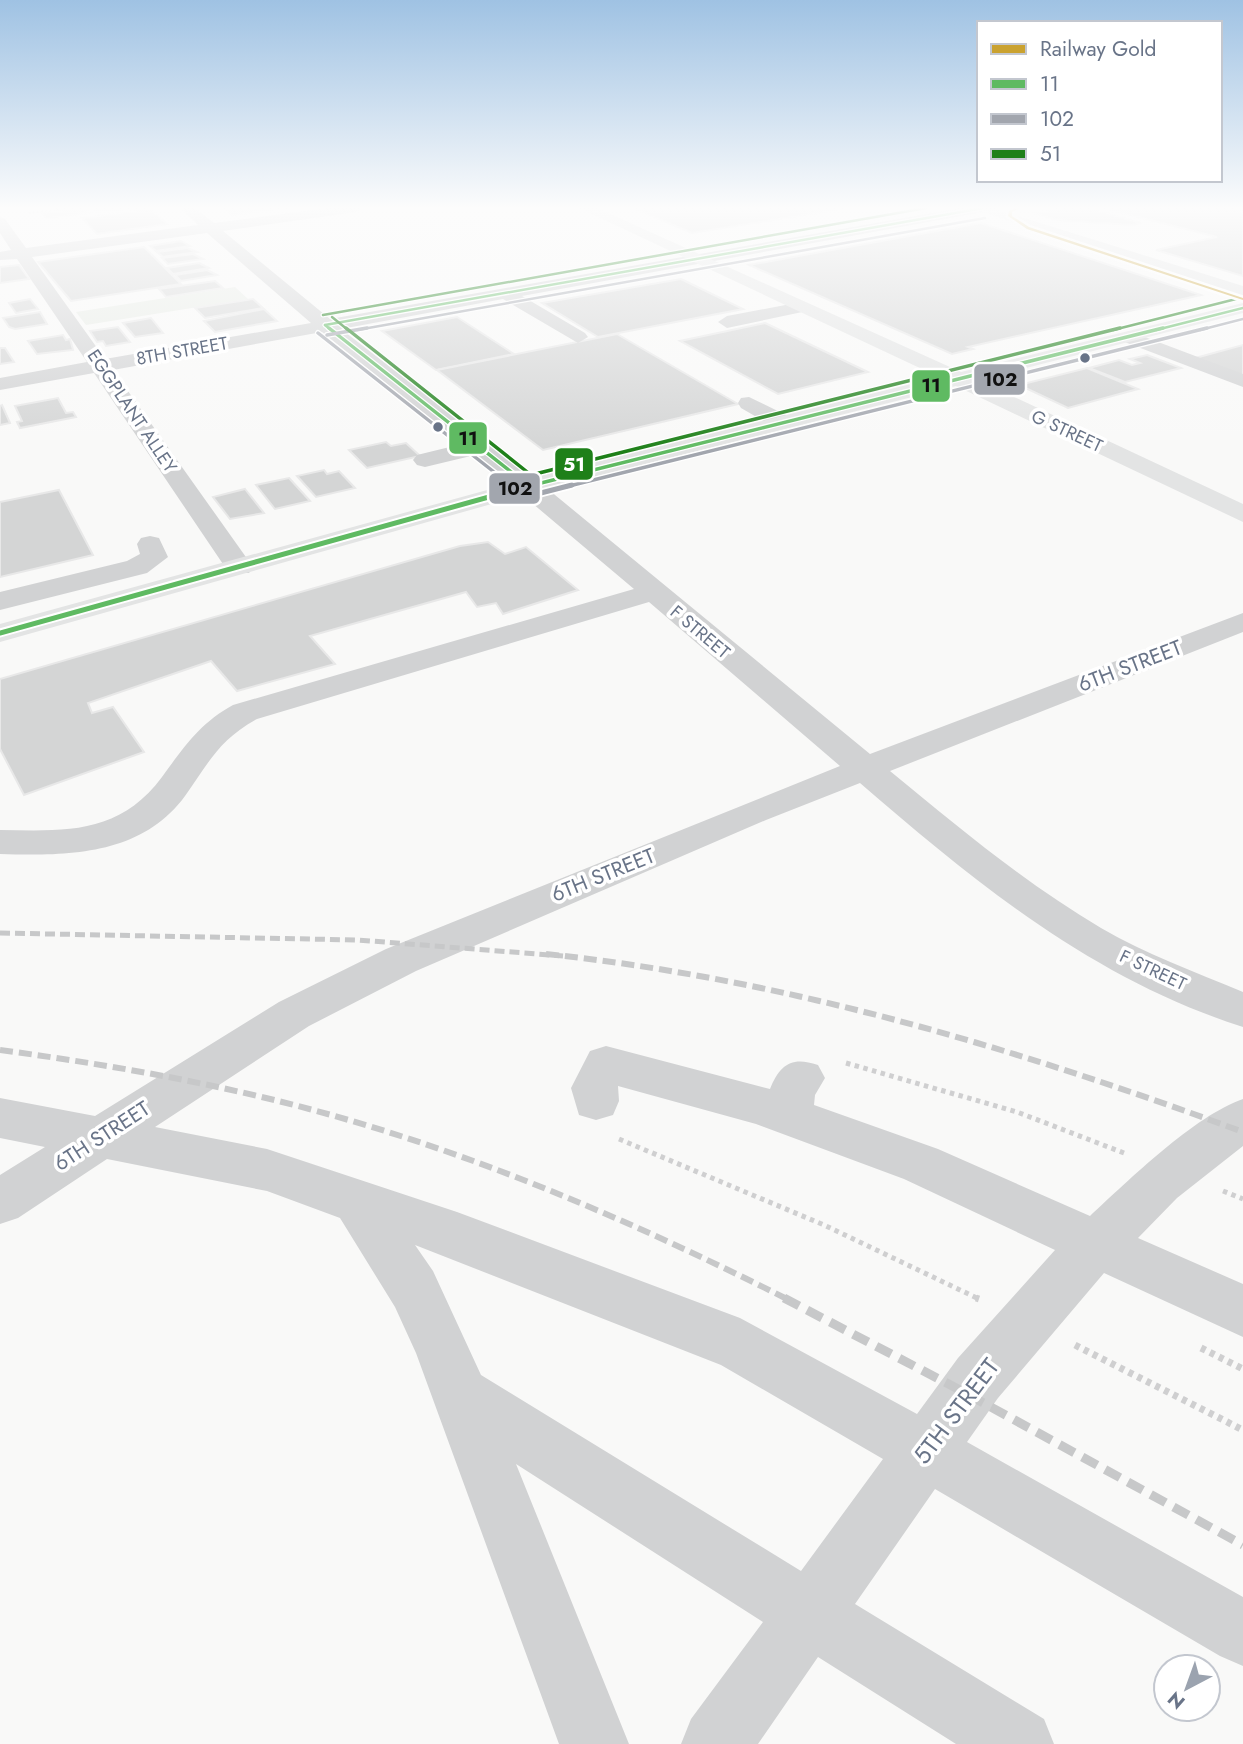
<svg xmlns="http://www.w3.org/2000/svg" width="1243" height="1744" viewBox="0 0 1243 1744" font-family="Jost,sans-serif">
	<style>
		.green { fill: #e8ece6 }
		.building { fill: #d4d5d5; stroke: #e8e8e8; stroke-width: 2 }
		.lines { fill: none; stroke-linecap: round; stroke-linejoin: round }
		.path-far2 { stroke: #cfcfd0; stroke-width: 2; stroke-dasharray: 2 2; stroke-linecap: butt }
		.path-far1 { stroke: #cfcfd0; stroke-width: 5; stroke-dasharray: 4.5 4.5; stroke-linecap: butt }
		.path { stroke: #cfcfd0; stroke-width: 7; stroke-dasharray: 5 5; stroke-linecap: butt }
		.minor { fill: #d1d2d3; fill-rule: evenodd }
		.major { fill: #e3e4e4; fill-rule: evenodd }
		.rail-far2 { stroke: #c7c8c9; stroke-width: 5; stroke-dasharray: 10 5; stroke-linecap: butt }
		.rail-far1 { stroke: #c7c8c9; stroke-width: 6; stroke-dasharray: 13 6; stroke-linecap: butt }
		.rail { stroke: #c7c8c9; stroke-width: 9; stroke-dasharray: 17 9; stroke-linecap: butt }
		.bus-1-far2-casing { stroke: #fff; stroke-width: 5 }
		.bus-1-far1-casing { stroke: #fff; stroke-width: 6 }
		.bus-1-casing { stroke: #fff; stroke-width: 9 }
		.bus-2-far2-casing { stroke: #fff; stroke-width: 5 }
		.bus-2-far1-casing { stroke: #fff; stroke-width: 6 }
		.bus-2-casing { stroke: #fff; stroke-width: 9 }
		.bus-3-far1-casing { stroke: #fff; stroke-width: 5 }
		.bus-3-casing { stroke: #fff; stroke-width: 6 }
		.bus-1-far2 { stroke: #5fba62; stroke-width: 2.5 }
		.bus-1-far1 { stroke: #5fba62; stroke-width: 3.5 }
		.bus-1 { stroke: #5fba62; stroke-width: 5 }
		.bus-2-far2 { stroke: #a2a6ae; stroke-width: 2.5 }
		.bus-2-far1 { stroke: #a2a6ae; stroke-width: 3.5 }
		.bus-2 { stroke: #a2a6ae; stroke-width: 5 }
		.bus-3-far1 { stroke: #1e8019; stroke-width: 2.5 }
		.bus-3 { stroke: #1e8019; stroke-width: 3.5 }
		.rail-1-casing { stroke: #fff; stroke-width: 5 }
		.rail-1 { fill: #caa230; fill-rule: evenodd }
		.bus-dot { fill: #697488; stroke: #fff; stroke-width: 2.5 }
		.labels { text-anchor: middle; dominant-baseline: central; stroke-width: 7; stroke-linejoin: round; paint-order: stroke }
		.far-street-label { font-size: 18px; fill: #697488; stroke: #fff }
		.street-label { font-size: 21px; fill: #697488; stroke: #fff }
		.near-street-label { font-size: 24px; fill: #697488; stroke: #fff }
		.line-badge { stroke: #fff; stroke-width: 2.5 }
		.badge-label { font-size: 19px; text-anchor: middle; font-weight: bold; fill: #fff }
		.pale-badge-label { font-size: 19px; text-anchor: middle; font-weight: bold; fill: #111 }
	</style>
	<rect width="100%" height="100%" fill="#f9f9f8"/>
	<path class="green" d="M235,287L248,299L86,325L76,312Z"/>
	<g class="building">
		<path d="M85,208L90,213L46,218L42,213Z"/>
		<path d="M93,208H141L97,212Z"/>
		<path d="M223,208H288L232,215Z"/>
		<path d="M633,208H848L692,233Z"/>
		<path d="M1065,208H1089L1141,223L1132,225L1056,220L1034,213Z"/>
		<path d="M1103,208H1230L1243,211V276L1156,250L1217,237Z"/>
		<path d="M150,209L167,224L97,234L82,218Z"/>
		<path d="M981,223L1201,295L968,347L973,349L952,354L749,265Z"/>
		<path d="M181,241L190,246L156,251L150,246Z"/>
		<path d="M144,247L181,284L71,301L38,262Z"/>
		<path d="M187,248L197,252L163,257L157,252Z"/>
		<path d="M193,254L203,259L168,264L162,258Z"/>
		<path d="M199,263L209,268L173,274L167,268Z"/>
		<path d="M19,265L29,279L0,283V267Z"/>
		<path d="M207,270L217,275L181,281L175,275Z"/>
		<path d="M681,279L743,309L598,337L542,303Z"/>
		<path d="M215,281L223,288L166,297L159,289Z"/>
		<path d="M30,299L38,309L16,313L9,303Z"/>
		<path d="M253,299L263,308L205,318L195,308Z"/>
		<path d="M264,309L277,321L215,332L204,321Z"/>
		<path d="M40,312L47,324L15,329L9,327L3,318Z"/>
		<path d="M457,317L514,354L436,370L382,331Z"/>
		<path d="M151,318L163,333L135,337L123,323Z"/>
		<path d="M765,323L868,372L778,394L680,341Z"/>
		<path d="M118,327L130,342L106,346L103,341L97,342L90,331Z"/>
		<path d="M617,334L738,404L543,450L437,370Z"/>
		<path d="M63,335L66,340L70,339L73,350L37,354L28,341Z"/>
		<path d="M1243,345V380L1188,360Z"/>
		<path d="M0,348H5L14,362L0,364Z"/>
		<path d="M1147,355L1181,368L1125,382L1089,368L1119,360L1132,365L1140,363L1130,359Z"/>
		<path d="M1087,368L1138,389L1068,408L1019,385Z"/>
		<path d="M58,398L66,413L73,412L76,417L20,428L17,422L22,421L15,406Z"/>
		<path d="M2,405L10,423L0,425V406Z"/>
		<path d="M386,442L391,446L406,443L420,456L367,468L349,450Z"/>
		<path d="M324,470L327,474L339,471L355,488L316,497L297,476Z"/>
		<path d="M289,478L310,501L275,509L256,485Z"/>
		<path d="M245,489L264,513L230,519L213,497Z"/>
		<path d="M59,490L93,555L0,577V502Z"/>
		<path d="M488,542L505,554L526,547L578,590L503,614L496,603L477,607L466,592L310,636L335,664L237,691L211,661L88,703L92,713L113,707L144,752L24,795L0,749V679L460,546Z"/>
	</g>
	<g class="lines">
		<path class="path-far2" d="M29,213L70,208"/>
		<g class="path-far1">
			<path d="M846,1063L1017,1112L1124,1153"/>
			<path d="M619,1139L824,1225L979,1299"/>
			<path d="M1223,1191L1243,1199"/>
		</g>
		<g class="path">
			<path d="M976,1298L979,1299"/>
			<path d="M1075,1345L1243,1430"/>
			<path d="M1201,1348L1243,1369"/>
		</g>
		<g class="minor">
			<path d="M180,208H195L214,223L327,208H363L356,212L223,231L330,319L961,208H990L983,212L522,296L585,333L588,337L578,343L503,299L341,329L538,481L870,754L1243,613V632L890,771C958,827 1025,883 1101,928C1146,954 1195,972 1243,992V1027C1093,979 977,884 860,783L766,820L416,971L309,1026L155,1127L267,1149L457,1212L740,1318L917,1414L958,1358L1055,1250L904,1179L756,1124L618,1086L619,1101L613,1115L596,1120L579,1115L571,1088L590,1051L606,1046L770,1089C780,1064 792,1056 818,1065L825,1078L815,1095L814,1105L938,1149L1090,1216C1129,1180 1194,1116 1243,1099V1146L1177,1198L1138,1238L1243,1284V1337L1104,1273L998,1398L967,1442L1243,1597V1666L1220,1656L935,1489L855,1604L1044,1719L1054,1744H956L818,1657L758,1744H681L691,1719L763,1622L516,1464L629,1744H559L416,1353L395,1307L340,1218L267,1191L107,1159L18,1218L0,1224V1175L45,1147L0,1138V1098L95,1116L279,1002L386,949L840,766L649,602L257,719C219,740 209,762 185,796C141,856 67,856 0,854V830C65,831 119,835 162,777C184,747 200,723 233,705L634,589L475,455L425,467L417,465L413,460L417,455L462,444L322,332L113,370L253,567L249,573H229L94,373L0,390V378L87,362L17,259L0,260V252L11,250L0,233V217L5,219L26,248L198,225ZM207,233L311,323L105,359L32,257ZM415,1245L721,1365L883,1459L801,1571L481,1375L433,1271Z"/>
			<path d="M801,302L810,307L807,311L727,328L718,322L727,316Z"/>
			<path d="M1129,331L1243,374V387L1122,341L1119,337Z"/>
			<path d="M749,397L790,417L793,422L790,427H774L741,408L738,403L741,398Z"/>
			<path d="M150,536L159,538L168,557L147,573L0,610V592L127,561L140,554L137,544L141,538Z"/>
		</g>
		<g class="major">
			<path d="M579,208H597L961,372L1243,303V313L978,380L1243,504V522L956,386L538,491L0,642V624L520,481L939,377Z"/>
			<path d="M971,208H992L1243,286V297Z"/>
		</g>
		<path class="rail-far2" d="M0,933L358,940L563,956"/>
		<g class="rail-far1">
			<path d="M546,954C786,979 1018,1049 1243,1132"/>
			<path d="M0,1050C119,1066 237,1087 352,1121C502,1165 648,1229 787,1299"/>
		</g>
		<path class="rail" d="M784,1298L958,1389L1243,1545"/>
		<g class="bus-1-far2-casing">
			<g id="bus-1-far2">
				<path d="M325,325L983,208"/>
				<path d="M325,325L331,330"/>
				<path d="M1156,330L1243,308"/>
			</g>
		</g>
		<g class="bus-1-far1-casing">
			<g id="bus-1-far1">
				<path d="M329,328L529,486"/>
				<path d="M525,487L1163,328"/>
			</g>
		</g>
		<g class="bus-1-casing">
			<path id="bus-1" d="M0,633L532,485"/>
		</g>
		<g class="bus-2-far2-casing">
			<g id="bus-2-far2">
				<path d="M357,330L985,218"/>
				<path d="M1200,330L1243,319"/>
			</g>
		</g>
		<g class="bus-2-far1-casing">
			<g id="bus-2-far1">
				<path d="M318,333L513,487"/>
				<path d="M327,335L367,328"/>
				<path d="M565,487L1207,328"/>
			</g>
		</g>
		<g class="bus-2-casing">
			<path id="bus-2" d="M511,485L529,496L572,485"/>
		</g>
		<g class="bus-3-far1-casing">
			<g id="bus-3-far1">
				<path d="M323,315L926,208"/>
				<path d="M332,317L348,330"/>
				<path d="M1113,330L1240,298"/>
			</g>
		</g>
		<g class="bus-3-casing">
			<path id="bus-3" d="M346,328L531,475L1120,328"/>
		</g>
		<use href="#bus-1-far2" class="bus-1-far2"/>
		<use href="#bus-1-far1" class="bus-1-far1"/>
		<use href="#bus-1" class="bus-1"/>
		<use href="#bus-2-far2" class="bus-2-far2"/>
		<use href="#bus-2-far1" class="bus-2-far1"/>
		<use href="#bus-2" class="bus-2"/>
		<use href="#bus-3-far1" class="bus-3-far1"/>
		<use href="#bus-3" class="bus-3"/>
		<g class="rail-1-casing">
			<path id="rail-1" d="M1016,208H1020L1012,212V216L1029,227L1243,298V300L1027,229L1008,216L1009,211Z"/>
		</g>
		<use href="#rail-1" class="rail-1"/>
	</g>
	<linearGradient id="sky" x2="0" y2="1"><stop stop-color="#9fc2e3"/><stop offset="0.46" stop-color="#fcfcfc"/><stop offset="1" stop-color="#fcfcfc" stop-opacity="0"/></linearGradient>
	<rect width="1243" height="452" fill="url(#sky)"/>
	<g class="bus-dot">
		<circle cx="1085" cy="358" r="6"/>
		<circle cx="438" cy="427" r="6"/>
	</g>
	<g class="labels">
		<g class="far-street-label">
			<text transform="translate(182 351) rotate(-10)">8TH STREET</text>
			<text transform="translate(132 411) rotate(56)">EGGPLANT ALLEY</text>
			<text transform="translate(1067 431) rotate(25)">G STREET</text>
			<text transform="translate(700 632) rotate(40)">F STREET</text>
			<text transform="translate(1153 970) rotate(25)">F STREET</text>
		</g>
		<g class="street-label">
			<text transform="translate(1130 666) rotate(-21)">6TH STREET</text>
			<text transform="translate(603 875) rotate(-22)">6TH STREET</text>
			<text transform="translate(102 1136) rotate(-33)">6TH STREET</text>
		</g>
		<g class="near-street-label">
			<text transform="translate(956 1411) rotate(-53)">5TH STREET</text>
		</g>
	</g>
	<g class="line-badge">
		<rect x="973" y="363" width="53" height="33" rx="7" fill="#a2a6ae"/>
		<rect x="911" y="369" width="40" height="34" rx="7" fill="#5fba62"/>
		<rect x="448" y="421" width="40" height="34" rx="7" fill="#5fba62"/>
		<rect x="554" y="447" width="40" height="34" rx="7" fill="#1e8019"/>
		<rect x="488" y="472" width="53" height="33" rx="7" fill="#a2a6ae"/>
	</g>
	<g class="badge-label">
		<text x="574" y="471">51</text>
	</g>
	<g class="pale-badge-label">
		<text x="1000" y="386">102</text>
		<text x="931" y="392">11</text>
		<text x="468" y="445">11</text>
		<text x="515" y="495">102</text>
	</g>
	<rect x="977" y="21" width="245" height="161" fill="#ffffff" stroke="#c3c7cf" stroke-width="2"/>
	<rect x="991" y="44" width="35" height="10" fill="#caa230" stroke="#c3c7cf" stroke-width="2"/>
	<text x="1040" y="56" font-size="21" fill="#697488">Railway Gold</text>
	<rect x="991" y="79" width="35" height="10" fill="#5fba62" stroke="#c3c7cf" stroke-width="2"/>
	<text x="1040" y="91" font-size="21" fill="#697488">11</text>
	<rect x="991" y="114" width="35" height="10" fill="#a2a6ae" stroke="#c3c7cf" stroke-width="2"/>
	<text x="1040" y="126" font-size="21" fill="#697488">102</text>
	<rect x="991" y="149" width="35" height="10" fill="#1e8019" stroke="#c3c7cf" stroke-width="2"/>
	<text x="1040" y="161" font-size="21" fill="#697488">51</text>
	<g transform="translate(1187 1688) rotate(221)"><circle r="33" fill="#ffffff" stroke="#c3c7cf" stroke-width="2"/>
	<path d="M0-5L12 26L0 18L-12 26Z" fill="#9ba3af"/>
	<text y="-10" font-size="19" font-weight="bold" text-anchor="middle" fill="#697488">N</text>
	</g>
</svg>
